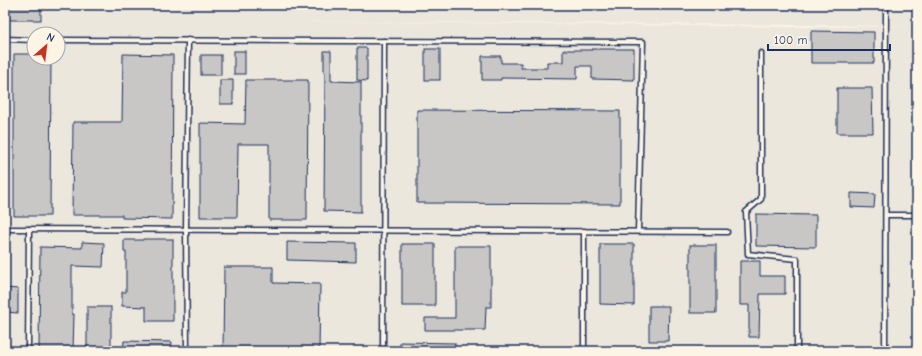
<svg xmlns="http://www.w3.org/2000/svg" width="922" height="356" viewBox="0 0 922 356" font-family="'Comic Neue',sans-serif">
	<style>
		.built { fill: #ece7dc; fill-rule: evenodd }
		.building { fill: #c8c7c6; stroke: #1b2f5e }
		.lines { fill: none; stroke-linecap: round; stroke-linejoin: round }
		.service-casing { stroke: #1b2f5e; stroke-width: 7 }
		.service { stroke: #fcf5e5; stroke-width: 4 }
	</style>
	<rect width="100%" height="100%" fill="#fcf5e5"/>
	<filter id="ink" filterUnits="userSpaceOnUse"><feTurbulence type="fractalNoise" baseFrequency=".025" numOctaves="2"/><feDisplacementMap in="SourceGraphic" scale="8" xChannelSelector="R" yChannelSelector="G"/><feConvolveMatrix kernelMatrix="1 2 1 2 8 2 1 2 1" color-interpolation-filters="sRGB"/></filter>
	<g filter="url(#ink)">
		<path class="built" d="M5,5H917V351H5ZM270,21L916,26L806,27ZM34,34H58V58H34Z"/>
		<g class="building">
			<rect x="5" y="5" width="36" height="15"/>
			<path d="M811,31L874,32V63H811Z"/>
			<path d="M357,48H367V81L357,80Z"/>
			<rect x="425" y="49" width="15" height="31"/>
			<path d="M592,49H634V80L592,79V66H577V79L501,78V80H482V56H501V63H521V68H547V62H563V50H592Z"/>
			<rect x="234" y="51" width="11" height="23"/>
			<path d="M324,51H331V81L361,82V212L324,211L325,72H324Z"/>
			<path d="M14,54H34V58H51L50,216H14Z"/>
			<path d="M123,54L173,55L172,219L122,218V215H72L73,122H122Z"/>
			<rect x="201" y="55" width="20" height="20"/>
			<rect x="220" y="80" width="13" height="24"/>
			<path d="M246,80H308L307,220H269V144H238L237,217H200V123L245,124Z"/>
			<path d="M837,88H872L873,133H837Z"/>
			<path d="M417,110L620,111V204L417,203Z"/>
			<path d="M851,193L875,194L874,208L851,207Z"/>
			<path d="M756,214L816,215V247L756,246Z"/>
			<path d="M143,239H173V321H146V307L122,306V292H126V252H124V240H143Z"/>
			<path d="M82,242L104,243L103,267L72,266V314H74L73,351H39L40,247L82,248Z"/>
			<path d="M287,242L356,243V262L287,260Z"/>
			<rect x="402" y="244" width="33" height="62"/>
			<path d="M600,244H634V305L600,304Z"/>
			<rect x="690" y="245" width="26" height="68"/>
			<path d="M455,246H491V307H486L485,330H425V318H455Z"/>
			<path d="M740,261H760V276H785V294H760L759,337H749V305H740Z"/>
			<path d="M224,267H273V283L320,284L319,351H223Z"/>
			<path d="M5,288L18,289V313L5,312Z"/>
			<path d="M649,306H669L668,341H649Z"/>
			<rect x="87" y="307" width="24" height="44"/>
			<path d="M124,341L172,342L171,351H123Z"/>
			<path d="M400,342L455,343V351H400Z"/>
		</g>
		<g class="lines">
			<g class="service-casing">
				<g id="service">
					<path d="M5,39L34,40"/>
					<path d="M58,40L643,42L638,231"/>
					<path d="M761,53V199L746,212L748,254L797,259V351"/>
					<path d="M886,215H917"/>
					<path d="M5,229L727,232"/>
					<path d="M28,351L29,229"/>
					<path d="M187,351L186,230L188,40"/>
					<path d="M383,351L384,41"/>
					<path d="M584,351V231"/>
					<path d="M885,351L886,5"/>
				</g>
			</g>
			<use href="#service" class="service"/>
		</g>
	</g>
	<rect width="922" height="356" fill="none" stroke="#fcf5e5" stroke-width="20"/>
	<rect x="10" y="10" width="902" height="336" fill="none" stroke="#1b2f5e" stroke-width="1.5" filter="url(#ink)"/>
	<g transform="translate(46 46) rotate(28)"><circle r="19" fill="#fcf5e5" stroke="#a2a6af"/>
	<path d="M0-3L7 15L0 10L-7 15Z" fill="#c8321e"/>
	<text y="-6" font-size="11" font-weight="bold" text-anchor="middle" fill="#1b2f5e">N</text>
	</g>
	<path d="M768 44v6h122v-6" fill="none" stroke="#1b2f5e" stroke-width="2"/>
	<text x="774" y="44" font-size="12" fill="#1b2f5e" stroke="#fcf5e5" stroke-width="3" paint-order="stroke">100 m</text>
</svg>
